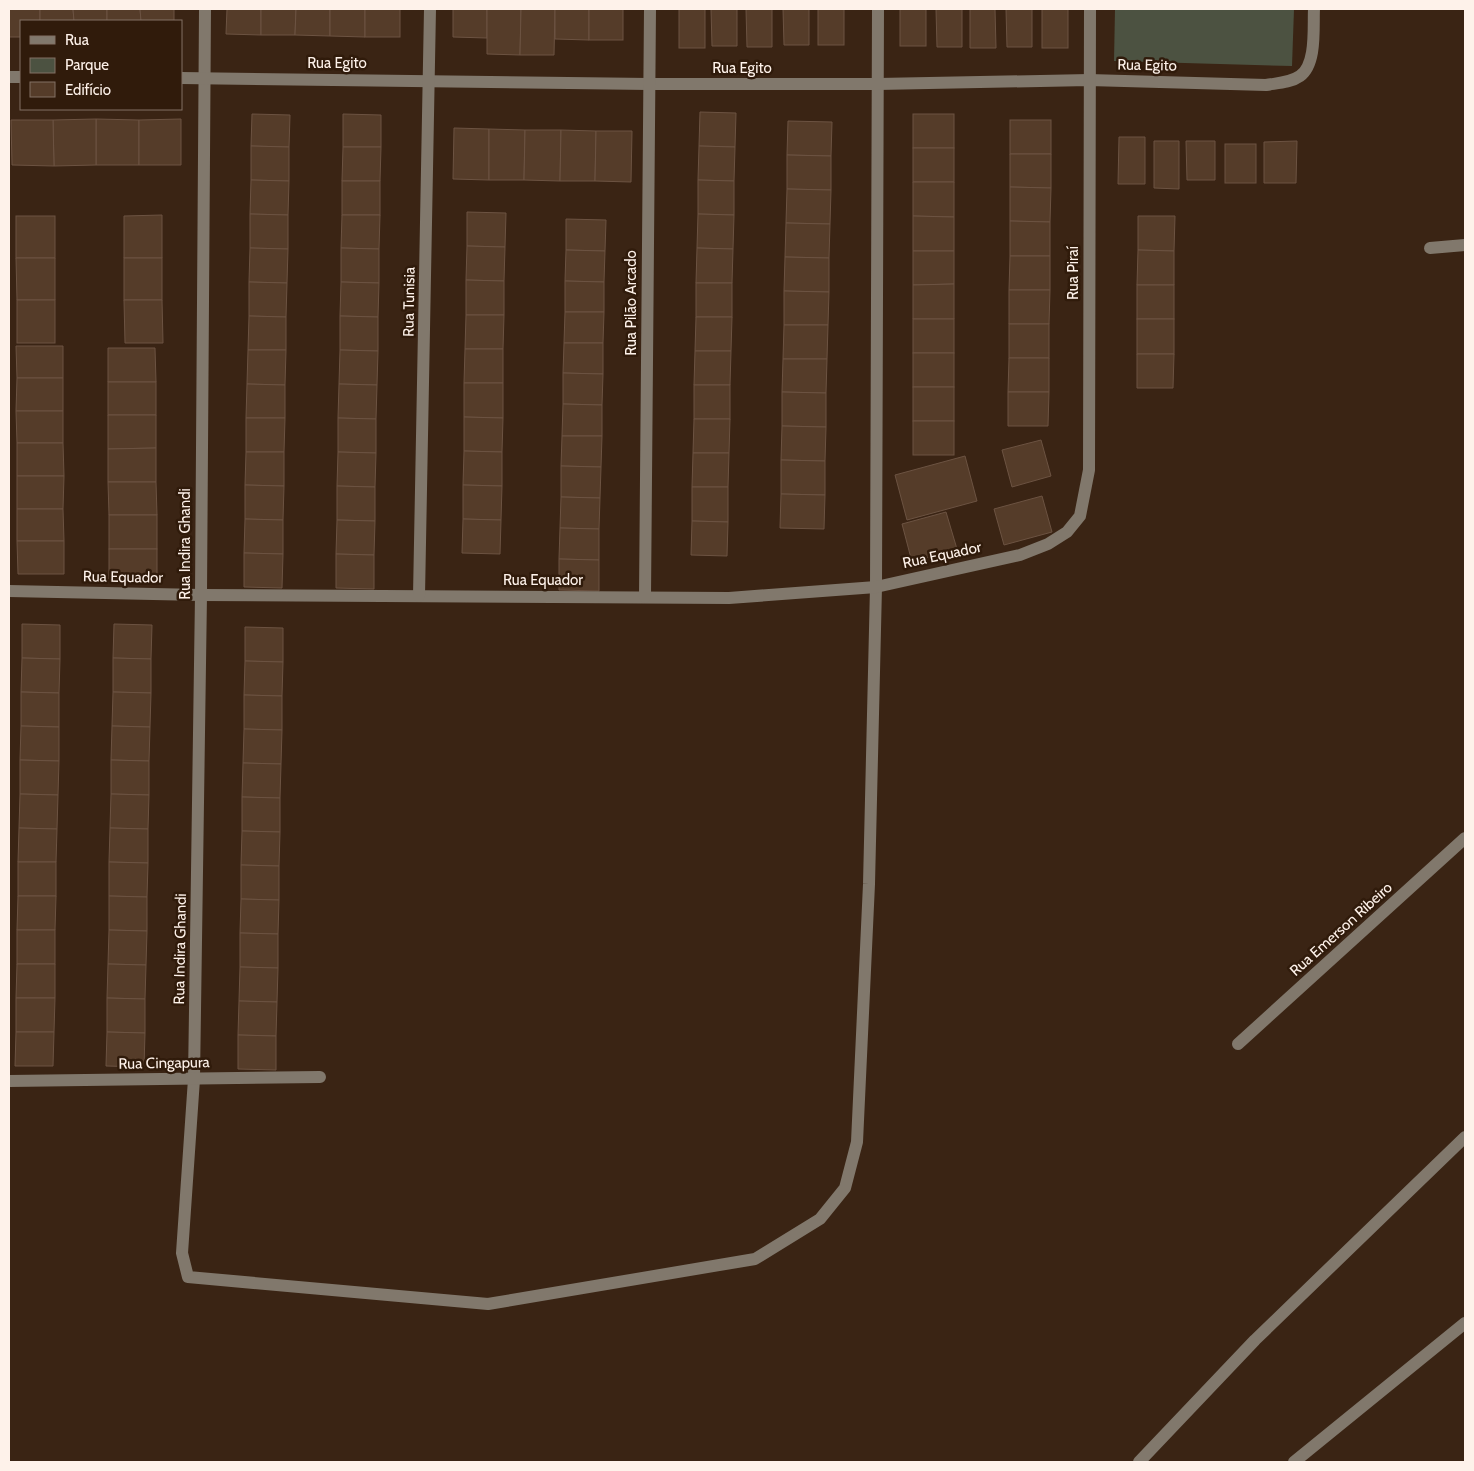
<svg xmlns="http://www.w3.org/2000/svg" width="1474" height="1471" viewBox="0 0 1474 1471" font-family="Cabin,sans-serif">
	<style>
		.green { fill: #4c5241 }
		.building { fill: #553c29; stroke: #6c5342 }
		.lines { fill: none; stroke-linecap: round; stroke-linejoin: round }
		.minor { stroke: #81786c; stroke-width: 12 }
		.labels { text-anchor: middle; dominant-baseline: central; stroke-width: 5; stroke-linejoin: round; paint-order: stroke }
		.street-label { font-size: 15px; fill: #fef2ea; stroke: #301b0b }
	</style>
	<rect width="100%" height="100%" fill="#3a2414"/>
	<path class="green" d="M1115,9H1294L1292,66L1114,61Z"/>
	<g class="building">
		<path d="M9,9H40V21H21V37H9Z"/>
		<path d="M40,9H73L74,21H40Z"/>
		<path d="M73,9H107V21H74Z"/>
		<path d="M107,9H140L141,21H107Z"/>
		<path d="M140,9H174V21H141Z"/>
		<path d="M227,9H261V35L226,34Z"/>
		<path d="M261,9H296L295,35H261Z"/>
		<path d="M296,9H330V36L295,35Z"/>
		<path d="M330,9H365V37L330,36Z"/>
		<rect x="365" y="9" width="35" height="28"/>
		<path d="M453,9H487V38L453,37Z"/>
		<path d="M487,9H521L520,55L487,54Z"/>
		<path d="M521,9H555L554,55H520Z"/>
		<path d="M555,9H589V40L555,39Z"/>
		<rect x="589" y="9" width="34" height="31"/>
		<rect x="679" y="9" width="26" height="39"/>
		<path d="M711,9H737V46H712Z"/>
		<path d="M746,9H772V47H747Z"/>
		<path d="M783,9H809V45H784Z"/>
		<rect x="818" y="9" width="26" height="36"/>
		<rect x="900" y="9" width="26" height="37"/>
		<path d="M936,9H962V47H937Z"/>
		<path d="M970,9H995L996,48H970Z"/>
		<path d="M1006,9H1032V47H1007Z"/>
		<rect x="1042" y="9" width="26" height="39"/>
		<path d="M700,112L736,113L735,147L699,146Z"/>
		<path d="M252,114L290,115L289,147L251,146Z"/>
		<path d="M343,114L381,115V147H343Z"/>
		<rect x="913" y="114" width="41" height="34"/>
		<path d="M96,119L139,120V165H96Z"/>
		<path d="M96,119V165L54,166L53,120Z"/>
		<path d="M181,119V165H139V120Z"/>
		<path d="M11,120H53L54,166L12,165Z"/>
		<rect x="1010" y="120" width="41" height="34"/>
		<path d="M788,121L832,122L831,156L787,155Z"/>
		<path d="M454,128L489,129V180L453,179Z"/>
		<path d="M489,129L525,130L524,180H489Z"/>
		<path d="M525,130H561L560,181L524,180Z"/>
		<path d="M561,130L596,131L595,181H560Z"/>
		<path d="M596,131H632L631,182L595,181Z"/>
		<path d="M1119,137H1145V184H1118Z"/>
		<path d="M1154,141H1179V189L1154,188Z"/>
		<path d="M1186,141H1215V180H1187Z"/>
		<path d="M1297,141L1296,183H1264V142Z"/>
		<rect x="1225" y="144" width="31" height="39"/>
		<path d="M251,146L289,147V181L251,180Z"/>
		<path d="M699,146L735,147L734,181L698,180Z"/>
		<path d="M343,147H381L380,181H342Z"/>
		<rect x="913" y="148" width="41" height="34"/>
		<path d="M1010,154H1051V188L1010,187Z"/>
		<path d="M787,155L831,156V190L787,189Z"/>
		<path d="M251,180L289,181L288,215L250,214Z"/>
		<path d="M698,180L734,181V215L698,214Z"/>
		<rect x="342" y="181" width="38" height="34"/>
		<path d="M913,182H954V217L913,216Z"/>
		<path d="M1010,187L1051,188L1050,222L1010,221Z"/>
		<path d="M787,189L831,190L830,224L786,223Z"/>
		<path d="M467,212L506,213L505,247L467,246Z"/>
		<path d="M250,214L288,215V249L250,248Z"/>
		<path d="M698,214L734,215L733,249L697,248Z"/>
		<path d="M162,215V258H124V216Z"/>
		<path d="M342,215H380L379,249L341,248Z"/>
		<rect x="16" y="216" width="39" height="42"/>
		<path d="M913,216L954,217V251H913Z"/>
		<path d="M1138,216H1175L1174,251L1138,250Z"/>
		<path d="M566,219L606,220L605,251L566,250Z"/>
		<path d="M1010,221L1050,222V256H1010Z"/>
		<path d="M786,223L830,224L829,258L785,257Z"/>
		<path d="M467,246L505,247L504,281L466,280Z"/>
		<path d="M250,248L288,249L287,283L249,282Z"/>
		<path d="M341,248L379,249V283L341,282Z"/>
		<path d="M697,248L733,249L732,283H696Z"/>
		<path d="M566,250L605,251L604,282L565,281Z"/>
		<path d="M1138,250L1174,251V285H1137Z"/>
		<path d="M913,251H954V284L913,285Z"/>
		<path d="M1010,256H1050V290H1009Z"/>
		<path d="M785,257L829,258V292L784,291Z"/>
		<path d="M16,258H55V300H17Z"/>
		<rect x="124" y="258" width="38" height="42"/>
		<path d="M466,280L504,281V315H466Z"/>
		<path d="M565,281L604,282V312H565Z"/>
		<path d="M249,282L287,283L286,317L249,316Z"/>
		<path d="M341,282L379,283L378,317L340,316Z"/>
		<rect x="696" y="283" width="36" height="34"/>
		<path d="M954,284V319H913V285Z"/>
		<rect x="1137" y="285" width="37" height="34"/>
		<path d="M1009,290H1050L1049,324H1009Z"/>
		<path d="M784,291L829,292L828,325H784Z"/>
		<rect x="17" y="300" width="38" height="43"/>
		<path d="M124,300H162L163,343H125Z"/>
		<path d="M565,312H604L603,343H564Z"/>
		<path d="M466,315H504L503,349H465Z"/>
		<path d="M249,316L286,317V350H248Z"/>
		<path d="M340,316L378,317V351L340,350Z"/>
		<path d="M696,317H732L731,351H695Z"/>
		<rect x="913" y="319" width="41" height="34"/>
		<rect x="1137" y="319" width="37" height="35"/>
		<rect x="1009" y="324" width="40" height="34"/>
		<path d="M784,325H828L827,359H783Z"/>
		<path d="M564,343H603V374L563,373Z"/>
		<path d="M16,346H63V378H17Z"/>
		<path d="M108,348H155L156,382H108Z"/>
		<path d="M465,349H503V383H464Z"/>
		<path d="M248,350H286L285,385L247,384Z"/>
		<path d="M340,350L378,351L377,385L339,384Z"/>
		<path d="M695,351H731L730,385H694Z"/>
		<rect x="913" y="353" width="41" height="34"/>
		<path d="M1137,354H1174L1173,388H1137Z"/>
		<path d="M1009,358H1049V392H1008Z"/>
		<path d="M783,359H827L826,393L782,392Z"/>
		<path d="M563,373L603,374L602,405L563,404Z"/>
		<path d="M17,378H63V411H16Z"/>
		<rect x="108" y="382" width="48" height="33"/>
		<path d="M464,383H503V418L464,417Z"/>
		<path d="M247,384L285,385V418H246Z"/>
		<path d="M339,384L377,385L376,419L338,418Z"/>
		<rect x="694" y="385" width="36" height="34"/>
		<rect x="913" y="387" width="41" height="34"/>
		<path d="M782,392L826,393V427L782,426Z"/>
		<path d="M1008,392H1049L1048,426H1008Z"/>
		<path d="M563,404L602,405V436H562Z"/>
		<path d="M16,411H63V443H17Z"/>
		<path d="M108,415H156V448L108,449Z"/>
		<path d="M464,417L503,418L502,452L464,451Z"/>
		<path d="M246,418H285L284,452H246Z"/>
		<path d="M338,418L376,419V453L338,452Z"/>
		<path d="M694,419H730L729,453H693Z"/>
		<rect x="913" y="421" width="41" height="34"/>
		<path d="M782,426L826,427L825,461L781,460Z"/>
		<path d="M562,436H602L601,467L561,466Z"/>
		<path d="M1041,440L1051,476L1012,487L1002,450Z"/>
		<path d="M17,443H63L64,476H17Z"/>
		<path d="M156,448V482H108V449Z"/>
		<path d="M464,451L502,452V486L463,485Z"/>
		<path d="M246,452H284V486L245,485Z"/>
		<path d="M338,452L376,453L375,487L337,486Z"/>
		<path d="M693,453H729L728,487H692Z"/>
		<path d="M965,456L977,501L907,520L895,475Z"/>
		<path d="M781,460L825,461V495L781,494Z"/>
		<path d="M561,466L601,467L600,498L561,497Z"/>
		<path d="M17,476H64L63,509H17Z"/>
		<path d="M108,482H156L157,515H109Z"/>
		<path d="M245,485L284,486L283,520L245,519Z"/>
		<path d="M463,485L502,486L501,520L463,519Z"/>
		<path d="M337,486L375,487V521L337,520Z"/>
		<path d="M692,487H728V522L692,521Z"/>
		<path d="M781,494L825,495L824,529L780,528Z"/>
		<path d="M1042,496L1052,532L1004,545L994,509Z"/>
		<path d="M561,497L600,498L599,529L560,528Z"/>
		<path d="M17,509H63L64,541H17Z"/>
		<path d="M946,512L957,549L912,562L902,524Z"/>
		<rect x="109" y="515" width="48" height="34"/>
		<path d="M245,519L283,520V554L244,553Z"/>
		<path d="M463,519L501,520L500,554L462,553Z"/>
		<path d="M337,520L375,521L374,555L336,554Z"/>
		<path d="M692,521L728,522L727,556L691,555Z"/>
		<path d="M560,528L599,529V560L559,559Z"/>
		<path d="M17,541H64V574H18Z"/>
		<rect x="109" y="549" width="48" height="33"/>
		<path d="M244,553L283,554L282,588L244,587Z"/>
		<path d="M336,554L374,555V589L336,588Z"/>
		<path d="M559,559L599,560V591L559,590Z"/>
		<path d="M22,624L60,625V659L22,658Z"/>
		<path d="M114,624L152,625L151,659L113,658Z"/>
		<path d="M245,627L283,628V662L245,661Z"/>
		<path d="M22,658L60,659L59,693L21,692Z"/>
		<path d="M113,658L151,659V693L113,692Z"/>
		<path d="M245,661L283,662L282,696L244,695Z"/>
		<path d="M21,692L59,693V727L21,726Z"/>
		<path d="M113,692L151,693L150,727L112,726Z"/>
		<path d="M244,695L282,696V730L244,729Z"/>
		<path d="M21,726L59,727V761L20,760Z"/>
		<path d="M112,726L150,727L149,761L111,760Z"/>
		<path d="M244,729L282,730L281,764L243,763Z"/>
		<path d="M20,760L59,761L58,795L20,794Z"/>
		<path d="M111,760L149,761V795L111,794Z"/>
		<path d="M243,763L281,764L280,798L242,797Z"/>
		<path d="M20,794L58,795L57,829L19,828Z"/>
		<path d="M111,794L149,795L148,829L110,828Z"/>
		<path d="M242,797L280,798V832L242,831Z"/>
		<path d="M19,828L57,829L56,862H18Z"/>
		<path d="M110,828L148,829V863L109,862Z"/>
		<path d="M242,831L280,832L279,866L241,865Z"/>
		<rect x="18" y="862" width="38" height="34"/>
		<path d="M109,862L148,863L147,897L109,896Z"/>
		<path d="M241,865L279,866V900L241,899Z"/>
		<path d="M18,896H56L55,930H17Z"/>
		<path d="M109,896L147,897V931L109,930Z"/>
		<path d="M241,899L279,900L278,934L240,933Z"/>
		<rect x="17" y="930" width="38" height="34"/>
		<path d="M109,930L147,931L146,965L108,964Z"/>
		<path d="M240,933L278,934V968L240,967Z"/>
		<path d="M17,964H55V998H16Z"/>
		<path d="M108,964L146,965L145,999L107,998Z"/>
		<path d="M240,967L278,968L277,1002L239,1001Z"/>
		<path d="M16,998H55L54,1032H16Z"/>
		<path d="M107,998L145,999V1033L107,1032Z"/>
		<path d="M239,1001L277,1002L276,1036L238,1035Z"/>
		<path d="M16,1032H54L53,1066H15Z"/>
		<path d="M107,1032L145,1033L144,1067L106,1066Z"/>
		<path d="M238,1035L276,1036V1070L238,1069Z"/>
	</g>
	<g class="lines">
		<g class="minor">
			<path d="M205,9L201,595L194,1079L182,1253L188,1277L488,1304L755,1259L820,1219L845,1188L857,1142L869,884L876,587L878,9"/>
			<path d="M9,77H21"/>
			<path d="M181,78L649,84H878L1089,80L1266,85C1278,83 1290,83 1300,76C1317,64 1313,27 1314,9"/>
			<path d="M1430,248L1465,245"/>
			<path d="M9,591L201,595L729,598L876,587L1020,555L1048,544L1067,532L1080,516L1089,470L1090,9"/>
			<path d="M419,596L430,9"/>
			<path d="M645,597L650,9"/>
			<path d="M1238,1044L1465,838"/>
			<path d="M9,1081L320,1077"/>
			<path d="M1139,1462L1255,1340L1465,1137"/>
			<path d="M1294,1462L1465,1323"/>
		</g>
	</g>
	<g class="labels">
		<g class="street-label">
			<text x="337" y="63">Rua Egito</text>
			<text transform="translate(1147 65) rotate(1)">Rua Egito</text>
			<text x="742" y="68">Rua Egito</text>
			<text transform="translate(1073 273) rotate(-90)">Rua Piraí</text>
			<text transform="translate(409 302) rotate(-89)">Rua Tunisia</text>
			<text transform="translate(631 303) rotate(-90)">Rua Pilão Arcado</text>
			<text transform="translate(185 544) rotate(-90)">Rua Indira Ghandi</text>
			<text transform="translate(942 555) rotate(-12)">Rua Equador</text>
			<text transform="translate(123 577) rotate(1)">Rua Equador</text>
			<text x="543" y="580">Rua Equador</text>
			<text transform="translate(1341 929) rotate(-42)">Rua Emerson Ribeiro</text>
			<text transform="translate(180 949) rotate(-89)">Rua Indira Ghandi</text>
			<text transform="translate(164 1063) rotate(-1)">Rua Cingapura</text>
		</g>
	</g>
	<rect width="1474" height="1471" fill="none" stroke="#fef2ea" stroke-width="20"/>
	<rect x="20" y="20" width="162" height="90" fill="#301b0b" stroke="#827164"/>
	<rect x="30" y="36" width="25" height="8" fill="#81786c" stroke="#827164"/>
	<text x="65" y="45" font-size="15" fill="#fef2ea">Rua</text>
	<rect x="30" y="58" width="25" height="15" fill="#4c5241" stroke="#827164"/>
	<text x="65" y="70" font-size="15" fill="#fef2ea">Parque</text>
	<rect x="30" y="82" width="25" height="15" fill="#553c29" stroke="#827164"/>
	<text x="65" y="95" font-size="15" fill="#fef2ea">Edifício</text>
</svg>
